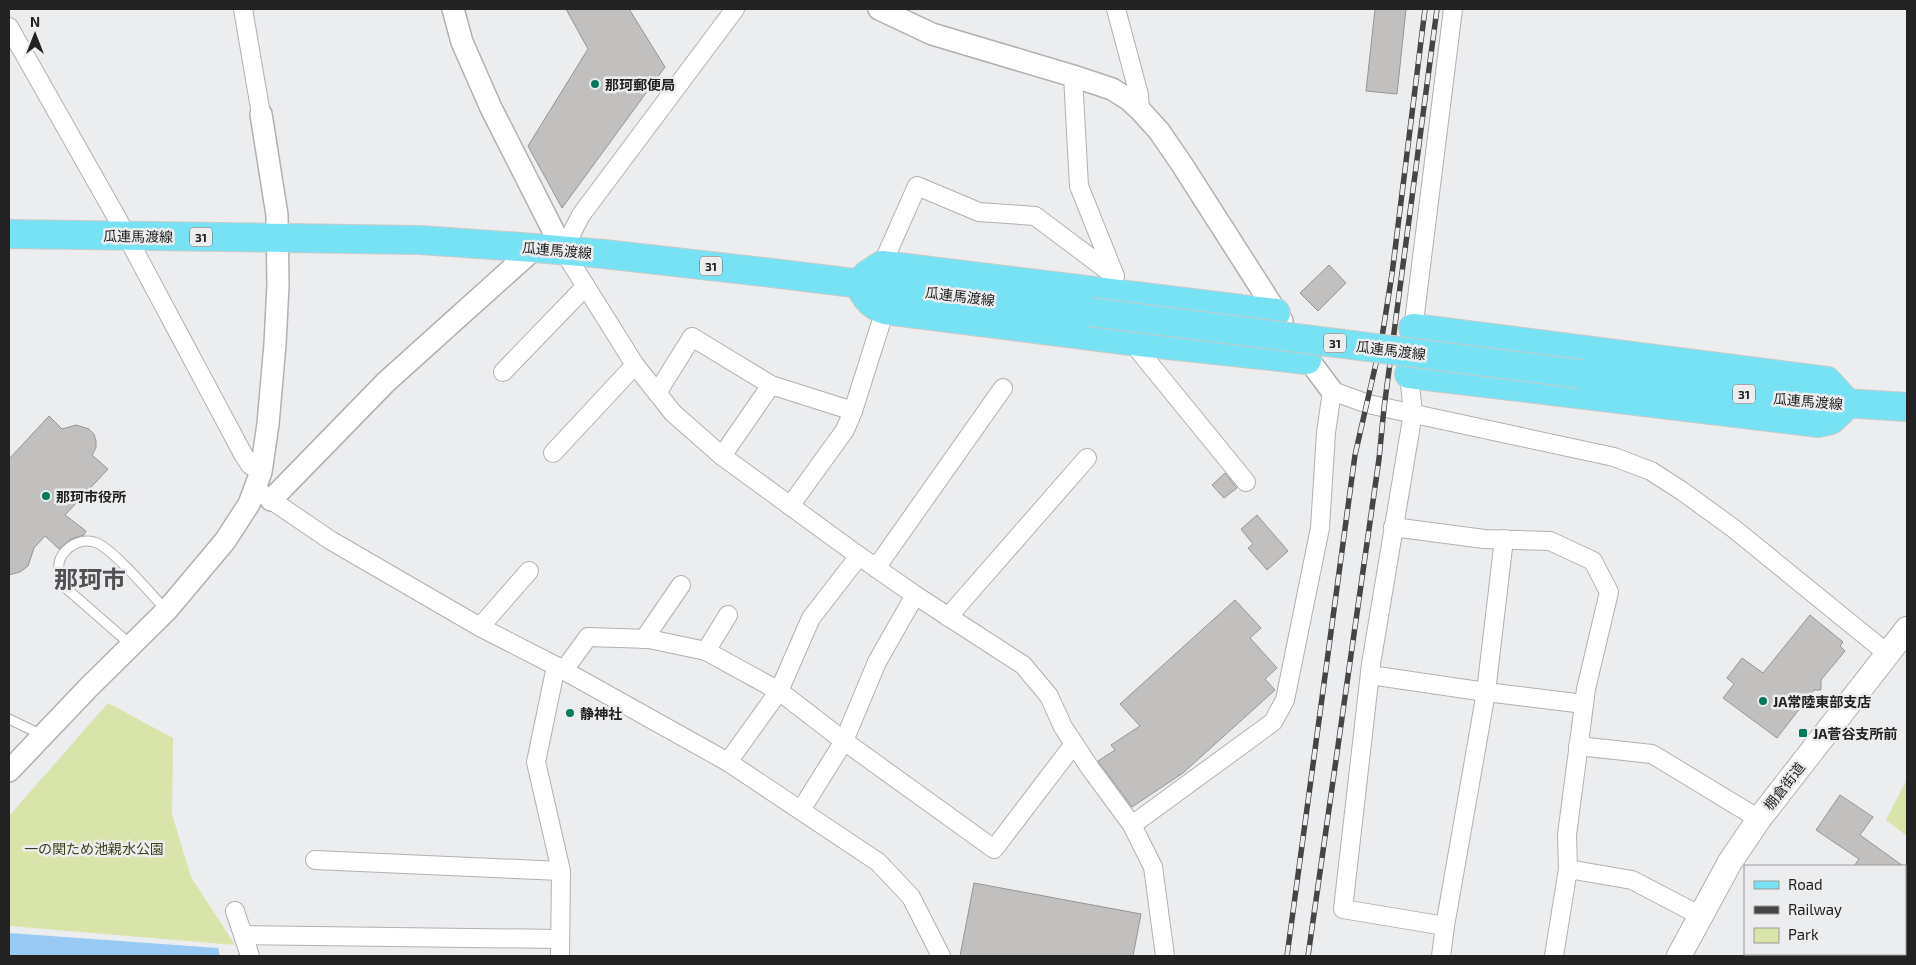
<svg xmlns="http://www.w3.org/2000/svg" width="1916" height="965" viewBox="0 0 1916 965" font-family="'Exo 2','Noto Sans JP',sans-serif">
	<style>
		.green { fill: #d9e4aa }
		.water { fill: #99caf3 }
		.building { fill: #c2c0bf; stroke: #979594 }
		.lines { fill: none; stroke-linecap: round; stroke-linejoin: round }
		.service-casing { stroke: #b1b1b3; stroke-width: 11 }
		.minor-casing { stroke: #b1b1b3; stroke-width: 20 }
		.tertiary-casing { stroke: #b1b1b3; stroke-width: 24 }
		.secondary-casing { stroke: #b1b1b3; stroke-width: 26 }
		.primary-casing { stroke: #cacaca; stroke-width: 30 }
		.service { stroke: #fff; stroke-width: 9 }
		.minor { stroke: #fff; stroke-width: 18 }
		.tertiary { stroke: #fff; stroke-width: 21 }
		.secondary { stroke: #fff; stroke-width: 24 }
		.primary { stroke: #76e2f4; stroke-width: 28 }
		.rail-casing { stroke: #454546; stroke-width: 5.5 }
		.rail { stroke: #ecedef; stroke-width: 4; stroke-dasharray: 11; stroke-linecap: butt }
		.primary-bridge-casing { stroke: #cacaca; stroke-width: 30; stroke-linecap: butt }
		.primary-bridge { stroke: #76e2f4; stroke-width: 28 }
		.poi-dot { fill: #007a58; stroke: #ecedef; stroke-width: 2 }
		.labels { text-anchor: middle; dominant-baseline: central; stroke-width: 5; stroke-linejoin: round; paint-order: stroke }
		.shield { fill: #ecedef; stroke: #5f5f60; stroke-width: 1 }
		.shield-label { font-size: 12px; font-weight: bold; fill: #222223 }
		.poi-label { font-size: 14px; font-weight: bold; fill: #222223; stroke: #ecedef; text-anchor: start }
		.street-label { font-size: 14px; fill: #222223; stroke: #ecedef }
		.park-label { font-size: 14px; fill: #3b4116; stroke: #ecedef }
		.town-label { font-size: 24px; font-weight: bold; fill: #515153; stroke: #ecedef }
	</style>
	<rect width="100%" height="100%" fill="#ecedef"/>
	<g class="green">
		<path d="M108,703L173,738L172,814L191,877L235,945L9,926V816Z"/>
		<path d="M1907,779V836L1886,820Z"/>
		<path d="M1907,885V956H1849L1851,954H1905V888Z"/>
	</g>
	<path class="water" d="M9,933L218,948L220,956H9Z"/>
	<g class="building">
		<path d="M566,9H629L665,67L562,208L528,146L588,49Z"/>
		<path d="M1375,9H1406L1397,94L1366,91Z"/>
		<path d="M1329,265L1346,283L1318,311L1300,293Z"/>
		<path d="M49,416L62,429L76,425L89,429L94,434L96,441V448L92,455L108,469L65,515L86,531L84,535L71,539L59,549L45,536L34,548L28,566L20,572L9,575V459Z"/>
		<path d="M1225,473L1237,488L1224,498L1212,485Z"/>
		<path d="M1257,515L1288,551L1267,570L1248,548L1253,544L1241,529Z"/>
		<path d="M1235,600L1261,628L1250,638L1277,668L1265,679L1275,690L1183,773L1132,807L1098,761L1115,750L1111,745L1140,726L1120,704Z"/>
		<path d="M1810,615L1843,642L1840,646L1845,651L1821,680V690H1814L1777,738L1723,698L1734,684L1727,678L1742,658L1763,673Z"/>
		<path d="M1840,795L1873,817L1860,835L1903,866H1854L1859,859L1816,830Z"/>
		<path d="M974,883L1141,914L1133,956H960Z"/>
	</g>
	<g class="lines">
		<g class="service-casing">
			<g id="service">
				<path d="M131,645L67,589C61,578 54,566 63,554C71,543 85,538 97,543C114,550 152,595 166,610"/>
				<path d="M9,719L42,735"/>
			</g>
		</g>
		<g class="minor-casing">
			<g id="minor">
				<path d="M243,9L261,114"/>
				<path d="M735,9L581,215L563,250L635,365L673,413L722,456L859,556L915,595L1023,665L1049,696L1063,727L1090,768L1132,825L1153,867L1165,956"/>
				<path d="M1116,9L1139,95L1140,110"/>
				<path d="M9,27L117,218L243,454L250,465L261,472"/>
				<path d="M882,265L917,186L979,212L1035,216L1115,276L1079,186L1073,76"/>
				<path d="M1412,338L1453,9"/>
				<path d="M1131,341L1246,482"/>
				<path d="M1410,364L1409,374L1413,413L1371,664L1343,909L1445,926L1441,956"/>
				<path d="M503,372L585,287"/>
				<path d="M771,385L853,411"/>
				<path d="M657,393L692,337L771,385L722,456"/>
				<path d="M553,453L635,365"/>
				<path d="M261,493L330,540L480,627L556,666L728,762L878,862L911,897L941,956"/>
				<path d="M790,506L845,430L853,411L885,310"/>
				<path d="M1393,527L1484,539L1550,541L1593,561L1609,592L1586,689L1567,835L1568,869"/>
				<path d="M859,556L811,618L779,691L844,741L994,849L1074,744"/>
				<path d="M876,568L1003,388"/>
				<path d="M948,617L1087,458"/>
				<path d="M480,627L529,571"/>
				<path d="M644,639L681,585"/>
				<path d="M706,651L728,615"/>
				<path d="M556,666L536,762L561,871L560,956"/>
				<path d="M564,670L588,637L649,639L706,651L779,691L728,762"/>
				<path d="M1370,675L1486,692L1504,539"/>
				<path d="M1578,746L1652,754L1759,819"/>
				<path d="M801,810L844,741L877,662L915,595"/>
				<path d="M1132,825L1273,722L1285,700L1320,528L1326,433L1332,391L1368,404L1614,457L1651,471L1682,491L1733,528L1888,654"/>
				<path d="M315,860L561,871"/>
				<path d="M235,911L250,956"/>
				<path d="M1445,926L1486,692L1584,704"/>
				<path d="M244,935L559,939"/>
				<path d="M1554,956L1568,869L1632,880L1699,915"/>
			</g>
		</g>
		<g class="tertiary-casing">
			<g id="tertiary">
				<path d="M453,9L462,42L491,108L563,250"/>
				<path d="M879,9L932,34L1073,76L1112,89L1128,99L1140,110L1159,131L1181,163L1282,321"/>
				<path d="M1299,347L1332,391"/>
				<path d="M271,500L386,382L535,248"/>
				<path d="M9,771L88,688L167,610L225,541L249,504L261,472L268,424L275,344L278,285L277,215L261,114"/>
			</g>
		</g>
		<g class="secondary-casing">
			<path id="secondary" d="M1679,956L1730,862L1759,819L1907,629"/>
		</g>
		<g class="primary-casing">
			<g id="primary">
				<path d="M9,234L419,240L535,248L604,254L764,272L1090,312"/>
				<path d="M859,283C865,297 870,305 885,310L1131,341L1307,360"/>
				<path d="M859,283L868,274L882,265L1276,313"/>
				<path d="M1409,374L1819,423L1831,420L1848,404L1827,381L1413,328"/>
				<path d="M1581,374L1779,399L1907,407"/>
			</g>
		</g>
		<use href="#service" class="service"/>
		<use href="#minor" class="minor"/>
		<use href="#tertiary" class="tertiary"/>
		<use href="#secondary" class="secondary"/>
		<use href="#primary" class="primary"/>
		<g class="rail-casing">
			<g id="rail">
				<path d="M1287,956L1355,455L1382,337L1392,274L1425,9"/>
				<path d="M1308,956L1379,459L1384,408L1437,9"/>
			</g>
		</g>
		<use href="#rail" class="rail"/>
		<g class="primary-bridge-casing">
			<path id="primary-bridge" d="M1090,312L1581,374"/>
		</g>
		<use href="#primary-bridge" class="primary-bridge"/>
	</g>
	<g class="poi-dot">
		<circle cx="595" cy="84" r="5"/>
		<circle cx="46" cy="496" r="5"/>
		<circle cx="1763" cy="701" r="5"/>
		<circle cx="570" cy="713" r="5"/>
		<rect x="1798" y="728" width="10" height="10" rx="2.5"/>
	</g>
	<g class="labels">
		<g class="shield">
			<rect x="190" y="227.5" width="22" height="19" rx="4"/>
			<rect x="700" y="256.5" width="22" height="19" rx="4"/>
			<rect x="1324" y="333.5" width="22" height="19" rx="4"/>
			<rect x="1733" y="384.5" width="22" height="19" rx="4"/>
		</g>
		<g class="shield-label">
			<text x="201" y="237">31</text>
			<text x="711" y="266">31</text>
			<text x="1335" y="343">31</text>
			<text x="1744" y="394">31</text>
		</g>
		<g class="poi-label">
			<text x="605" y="84">那珂郵便局</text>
			<text x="56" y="496">那珂市役所</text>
			<text x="1773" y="701">JA常陸東部支店</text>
			<text x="580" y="713">静神社</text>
			<text x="1813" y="733">JA菅谷支所前</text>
		</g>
		<g class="street-label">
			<text transform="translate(138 236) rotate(1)">瓜連馬渡線</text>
			<text transform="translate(557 250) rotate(5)">瓜連馬渡線</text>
			<text transform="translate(960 296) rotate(7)">瓜連馬渡線</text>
			<text transform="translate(1391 350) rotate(7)">瓜連馬渡線</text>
			<text transform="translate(1808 401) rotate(5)">瓜連馬渡線</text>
			<text transform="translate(1784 786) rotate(-52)">棚倉街道</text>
		</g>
		<g class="park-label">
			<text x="94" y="848">一の関ため池親水公園</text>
		</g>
		<g class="town-label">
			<text x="90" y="578">那珂市</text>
		</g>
	</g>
	<rect width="1916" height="965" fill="none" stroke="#222223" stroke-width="20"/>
	<rect x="1744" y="865" width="162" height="90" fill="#ecedef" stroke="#9b9c9d"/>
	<rect x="1754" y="881" width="25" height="8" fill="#76e2f4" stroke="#9b9c9d"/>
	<text x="1788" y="890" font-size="15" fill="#222223">Road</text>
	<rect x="1754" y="906" width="25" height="8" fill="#454546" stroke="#9b9c9d"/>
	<text x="1788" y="915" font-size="15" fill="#222223">Railway</text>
	<rect x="1754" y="928" width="25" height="15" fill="#d9e4aa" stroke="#9b9c9d"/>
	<text x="1788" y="940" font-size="15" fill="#222223">Park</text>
	<g transform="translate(35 35)" stroke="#ecedef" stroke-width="4" paint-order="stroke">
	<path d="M0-4L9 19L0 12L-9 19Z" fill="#222223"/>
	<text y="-8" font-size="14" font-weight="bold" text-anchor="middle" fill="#222223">N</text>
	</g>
</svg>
